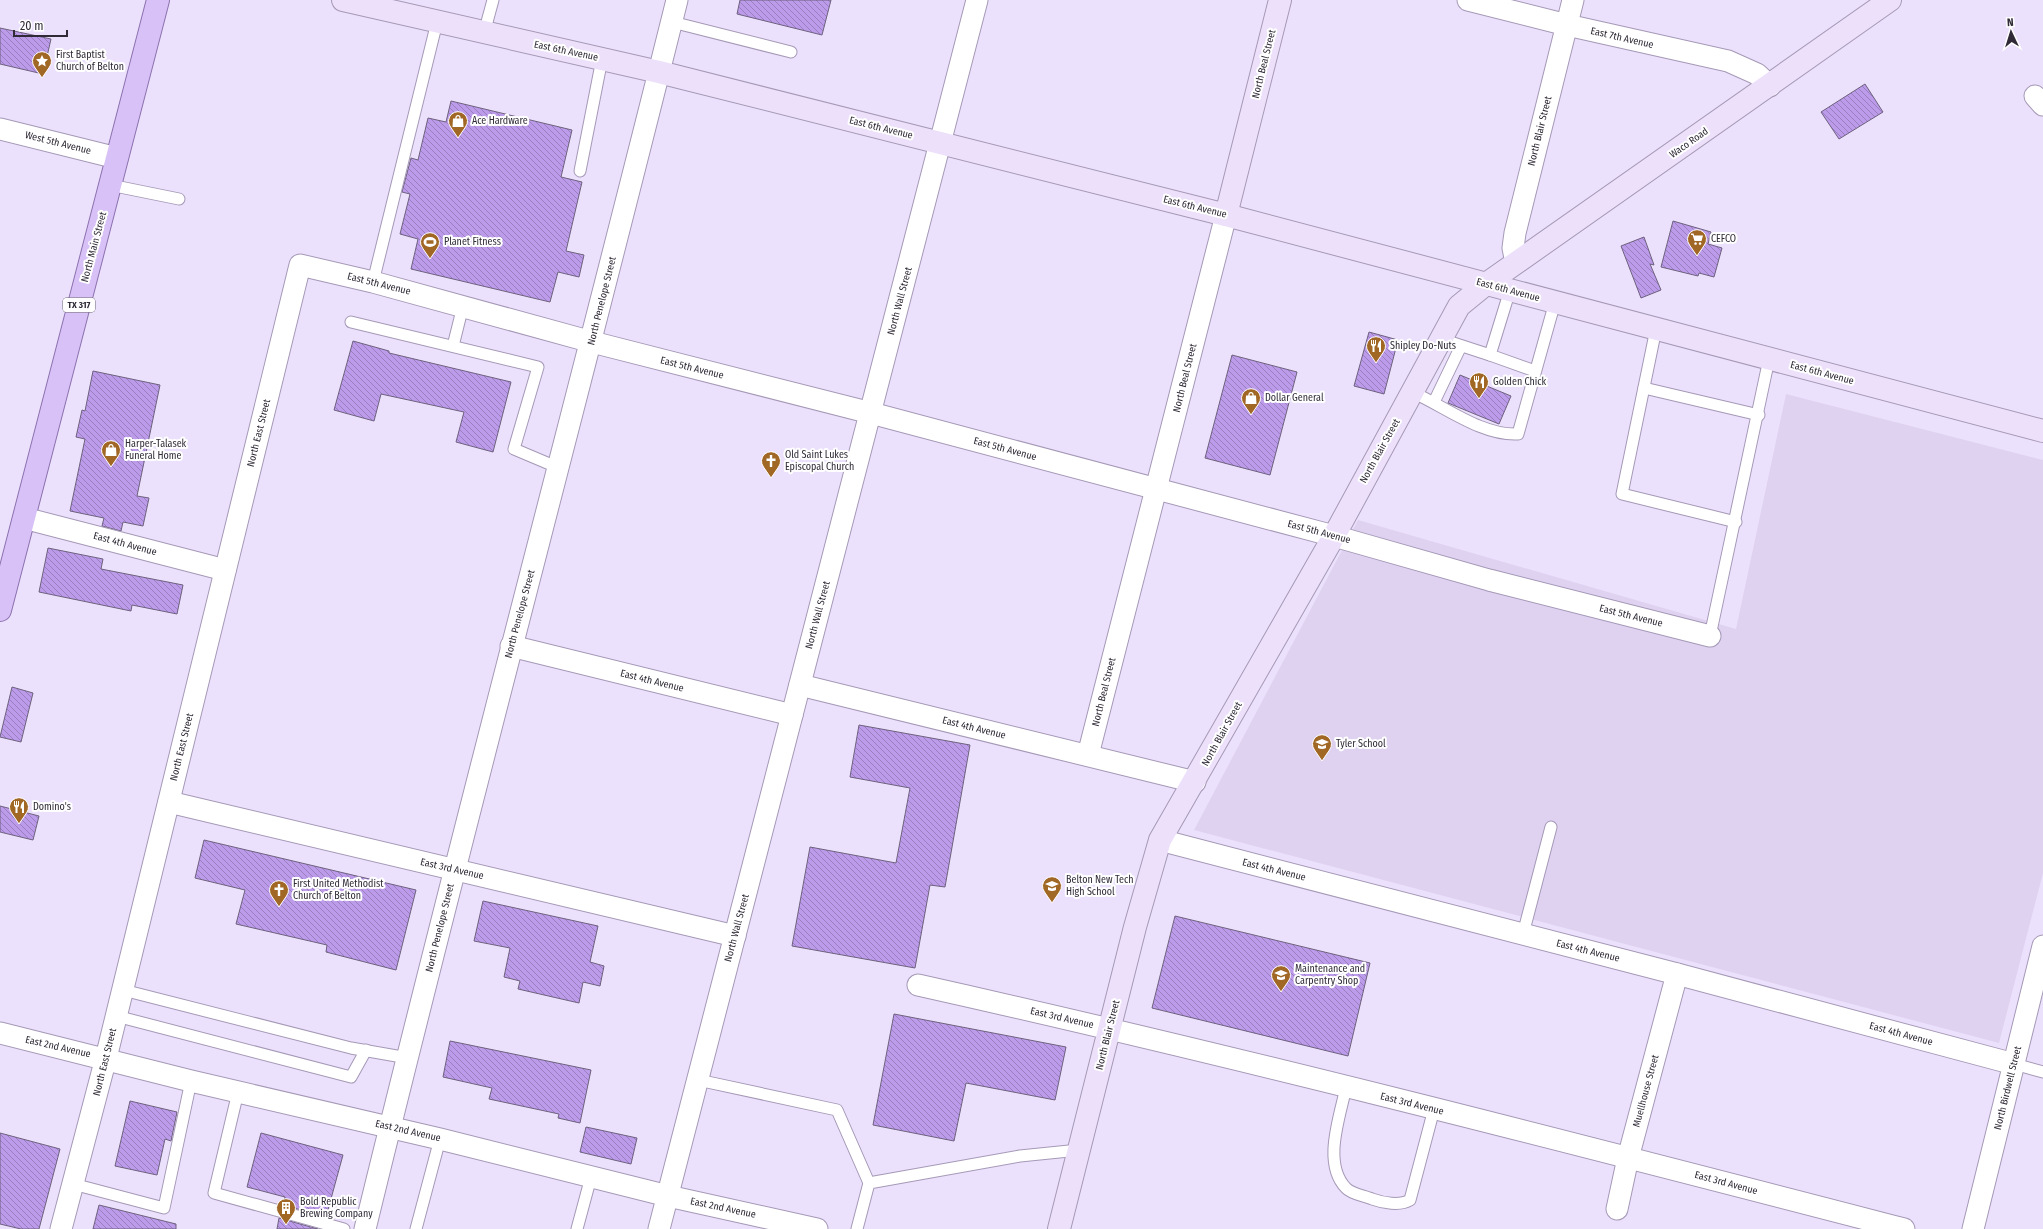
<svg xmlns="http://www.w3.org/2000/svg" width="2043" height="1229" viewBox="0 0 2043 1229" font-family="'Fira Sans Condensed',sans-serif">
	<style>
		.built { fill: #dfd2f1 }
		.building { fill: url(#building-back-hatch); stroke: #6d617e }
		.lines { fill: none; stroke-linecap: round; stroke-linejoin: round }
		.lane-casing { stroke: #a599b7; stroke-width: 13 }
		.street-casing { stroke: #a599b7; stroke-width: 23 }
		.secondary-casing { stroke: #a599b7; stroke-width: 24 }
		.primary-casing { stroke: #8c72af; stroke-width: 24 }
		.lane { stroke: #fff; stroke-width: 11 }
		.street { stroke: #fff; stroke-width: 21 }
		.secondary { stroke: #ece0fa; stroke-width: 22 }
		.primary { stroke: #d8c1f6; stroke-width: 22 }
		.labels { text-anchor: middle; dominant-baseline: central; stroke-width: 4; stroke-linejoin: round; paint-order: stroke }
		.shield { fill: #fff; stroke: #6d6a72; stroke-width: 1 }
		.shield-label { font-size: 9px; font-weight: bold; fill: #2f2a36 }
		.street-label { font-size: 10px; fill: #2f2a36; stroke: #fff }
		.poi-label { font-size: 10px; fill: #2f2a36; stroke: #fff; text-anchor: start }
	</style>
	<defs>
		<pattern id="building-back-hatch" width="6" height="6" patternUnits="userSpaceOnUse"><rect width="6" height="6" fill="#bd9beb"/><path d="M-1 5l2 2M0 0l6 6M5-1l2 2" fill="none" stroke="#9a7fbf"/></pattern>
	</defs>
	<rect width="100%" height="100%" fill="#ece1fc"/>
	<path class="built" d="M1786,394L2043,460V873L1999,1043L1194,830L1358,520L1736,629Z"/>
	<g class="building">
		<path d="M740,0H831L822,35L737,14Z"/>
		<path d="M0,28L51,39L43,74L0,64Z"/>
		<path d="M1865,84L1883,112L1839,139L1821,112Z"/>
		<path d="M451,101L572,130L561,177L582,182L566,251L584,255L579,277L558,272L550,302L411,269L418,239L400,234L410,194L402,192L411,158L418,160L428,118L446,122Z"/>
		<path d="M1673,221L1711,232L1708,244L1722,248L1714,277L1699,273L1698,276L1661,267Z"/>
		<path d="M1644,237L1654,265L1650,264L1661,290L1641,298L1621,246Z"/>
		<path d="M1369,332L1398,340L1384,394L1354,386Z"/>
		<path d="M353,341L389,351V353L511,382L493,452L456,442L464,412L381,394L374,421L334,410Z"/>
		<path d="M1232,355L1297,372L1270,475L1205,458Z"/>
		<path d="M93,371L160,385L137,496L149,498L143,526L123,522L121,531L102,526L104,518L70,511L85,439L76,437L82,410L85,411Z"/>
		<path d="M1460,375L1511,396L1499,424L1448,403Z"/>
		<path d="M48,548L103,559L101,569L183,585L177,614L132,605L131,611L39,592Z"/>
		<path d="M12,687L33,693L21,742L0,737Z"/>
		<path d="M859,725L970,745L945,887L930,885L915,968L792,946L810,847L896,863L910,788L850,777Z"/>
		<path d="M0,806L39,816L33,840L0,832Z"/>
		<path d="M204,840L416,890L396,970L326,952L327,945L236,924L245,890L195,878Z"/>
		<path d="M483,901L598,926L590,962L604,966L600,986L583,982L579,1003L518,989L520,981L504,977L510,948L474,941Z"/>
		<path d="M1175,916L1370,963L1348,1056L1152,1008Z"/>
		<path d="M894,1014L1066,1047L1055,1100L966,1083L954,1141L873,1125Z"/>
		<path d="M450,1041L591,1070L580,1123L558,1118L559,1114L489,1099L492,1088L443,1077Z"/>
		<path d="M130,1101L177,1112L171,1141L165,1139L157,1175L115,1166Z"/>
		<path d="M586,1127L637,1138L631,1164L580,1152Z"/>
		<path d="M0,1133L60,1149L39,1229H21L0,1224Z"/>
		<path d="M261,1133L343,1155L326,1217L283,1205L285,1197L247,1187Z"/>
		<path d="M99,1205L176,1224V1229H93Z"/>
		<path d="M279,1218L318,1229H277Z"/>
	</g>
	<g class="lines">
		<g class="lane-casing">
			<g id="lane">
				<path d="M672,22L791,52"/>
				<path d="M484,33L493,0"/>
				<path d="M580,171L602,59"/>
				<path d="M110,185L179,199"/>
				<path d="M373,282L437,22"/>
				<path d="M1510,290L1490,355L1535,371"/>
				<path d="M351,322L538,367L514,449L559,468"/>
				<path d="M1656,329L1622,494L1736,522"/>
				<path d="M1441,339L1490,355"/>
				<path d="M453,346L463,306"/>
				<path d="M1644,388L1759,415"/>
				<path d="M1412,392C1444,406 1482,436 1518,434L1555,302"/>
				<path d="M1434,402L1461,346"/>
				<path d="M1710,636L1769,359"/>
				<path d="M1523,934L1551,827"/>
				<path d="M123,990L351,1048L408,1058"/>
				<path d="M116,1016L351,1077L366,1050"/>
				<path d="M2014,1064L2043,1072"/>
				<path d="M698,1080L837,1110L869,1183"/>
				<path d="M1346,1087C1340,1117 1322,1163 1346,1188C1351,1194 1365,1196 1372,1199C1383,1203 1400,1206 1410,1200L1434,1109"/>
				<path d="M238,1092L214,1193L344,1229"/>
				<path d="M73,1184L164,1208L191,1081"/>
				<path d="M416,1229L440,1139"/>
				<path d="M577,1229L591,1177"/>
				<path d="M857,1229L869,1183L1020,1156L1079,1150"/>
			</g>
		</g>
		<g class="street-casing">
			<g id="street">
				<path d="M1468,0L1567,25L1728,61L1757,74L1770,86"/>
				<path d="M2035,96L2043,105"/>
				<path d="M0,129L117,158"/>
				<path d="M1516,263L1513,248L1515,233L1573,0"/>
				<path d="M24,518L225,570"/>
				<path d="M511,646L792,715"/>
				<path d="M800,685L1195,782"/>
				<path d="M1088,755L1226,215"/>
				<path d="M169,802L735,936"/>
				<path d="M1160,840L1677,974L2014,1064"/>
				<path d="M918,985C1249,1059 1576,1144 1904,1229"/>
				<path d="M0,1033L191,1081L440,1139L668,1196L817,1229"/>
				<path d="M1617,1209L1628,1158L1677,974"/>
				<path d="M61,1229L106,1058L300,265L373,282L592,342L871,413L1334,536L1489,580L1710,636"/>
				<path d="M365,1229C465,818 575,410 677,0"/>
				<path d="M659,1229L977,0"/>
				<path d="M1973,1229L2043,946"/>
			</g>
		</g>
		<g class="secondary-casing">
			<g id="secondary">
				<path d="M343,0L659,72L1226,215L2043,431"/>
				<path d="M1226,215L1280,0"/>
				<path d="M1059,1229L1135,927L1160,840L1334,536L1459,306L1486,284L1890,0"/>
			</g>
		</g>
		<g class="primary-casing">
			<path id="primary" d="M0,610L158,0"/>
		</g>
		<use href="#lane" class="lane"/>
		<use href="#street" class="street"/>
		<use href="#secondary" class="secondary"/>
		<use href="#primary" class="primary"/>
	</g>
	<defs>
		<g id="sight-pin" transform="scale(1)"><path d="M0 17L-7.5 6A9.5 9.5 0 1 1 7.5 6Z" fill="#a06725" stroke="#fff"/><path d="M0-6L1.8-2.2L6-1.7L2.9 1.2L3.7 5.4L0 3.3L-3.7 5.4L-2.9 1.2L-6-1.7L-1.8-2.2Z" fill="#fff"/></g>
		<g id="shop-pin" transform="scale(1)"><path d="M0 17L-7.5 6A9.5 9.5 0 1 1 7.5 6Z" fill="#a06725" stroke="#fff"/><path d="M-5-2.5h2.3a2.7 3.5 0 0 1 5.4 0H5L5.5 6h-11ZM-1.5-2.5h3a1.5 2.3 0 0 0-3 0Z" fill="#fff"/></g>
		<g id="supermarket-pin" transform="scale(1)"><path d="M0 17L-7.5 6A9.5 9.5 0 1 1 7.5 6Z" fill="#a06725" stroke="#fff"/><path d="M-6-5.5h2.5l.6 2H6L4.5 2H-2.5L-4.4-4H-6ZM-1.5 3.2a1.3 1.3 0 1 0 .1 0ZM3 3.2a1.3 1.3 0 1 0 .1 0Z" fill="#fff"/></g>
		<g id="stadium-pin" transform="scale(1)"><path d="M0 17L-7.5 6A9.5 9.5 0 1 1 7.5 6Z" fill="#a06725" stroke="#fff"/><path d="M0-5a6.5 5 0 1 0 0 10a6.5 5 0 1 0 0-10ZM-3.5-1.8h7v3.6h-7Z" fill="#fff"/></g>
		<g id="restaurant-pin" transform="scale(1)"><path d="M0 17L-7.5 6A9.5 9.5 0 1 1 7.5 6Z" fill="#a06725" stroke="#fff"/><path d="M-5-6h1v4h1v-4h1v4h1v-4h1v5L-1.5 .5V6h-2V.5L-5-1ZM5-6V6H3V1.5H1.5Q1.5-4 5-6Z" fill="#fff"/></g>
		<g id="church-pin" transform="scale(1)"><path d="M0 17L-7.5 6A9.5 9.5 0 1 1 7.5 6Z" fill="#a06725" stroke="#fff"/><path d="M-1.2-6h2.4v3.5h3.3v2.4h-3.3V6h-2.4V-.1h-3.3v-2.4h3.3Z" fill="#fff"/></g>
		<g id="school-pin" transform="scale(1)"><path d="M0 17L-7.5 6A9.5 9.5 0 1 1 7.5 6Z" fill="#a06725" stroke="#fff"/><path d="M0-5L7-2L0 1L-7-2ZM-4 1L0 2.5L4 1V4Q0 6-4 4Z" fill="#fff"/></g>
		<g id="building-pin" transform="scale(1)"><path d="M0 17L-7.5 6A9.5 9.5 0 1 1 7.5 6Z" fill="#a06725" stroke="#fff"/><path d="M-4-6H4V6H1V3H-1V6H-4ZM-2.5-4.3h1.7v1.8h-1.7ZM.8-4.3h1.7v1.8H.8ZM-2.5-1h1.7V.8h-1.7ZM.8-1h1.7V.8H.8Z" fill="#fff"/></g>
	</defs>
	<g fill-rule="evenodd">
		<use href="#sight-pin" x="42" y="61"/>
		<use href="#shop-pin" x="458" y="121"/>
		<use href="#supermarket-pin" x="1697" y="239"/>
		<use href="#stadium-pin" x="430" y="242"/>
		<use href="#restaurant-pin" x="1376" y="346"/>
		<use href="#restaurant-pin" x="1479" y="382"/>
		<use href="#shop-pin" x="1251" y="398"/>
		<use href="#shop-pin" x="111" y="450"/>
		<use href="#church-pin" x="771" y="461"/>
		<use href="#school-pin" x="1322" y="744"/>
		<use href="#restaurant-pin" x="19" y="807"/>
		<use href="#school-pin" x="1052" y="886"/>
		<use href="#church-pin" x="279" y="890"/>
		<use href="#school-pin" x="1281" y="975"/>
		<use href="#building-pin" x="286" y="1208"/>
	</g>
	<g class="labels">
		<rect class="shield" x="63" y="298" width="32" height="14" rx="3"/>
		<g class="shield-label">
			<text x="79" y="305">TX 317</text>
		</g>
		<g class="street-label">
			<text transform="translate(1622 38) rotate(13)">East 7th Avenue</text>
			<text transform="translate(566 51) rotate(12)">East 6th Avenue</text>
			<text transform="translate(1264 64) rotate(-76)">North Beal Street</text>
			<text transform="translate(881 128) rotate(14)">East 6th Avenue</text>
			<text transform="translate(1540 131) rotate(-76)">North Blair Street</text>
			<text transform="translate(58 143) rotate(14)">West 5th Avenue</text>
			<text transform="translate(1689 143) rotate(-35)">Waco Road</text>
			<text transform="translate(1195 207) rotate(14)">East 6th Avenue</text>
			<text transform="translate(94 247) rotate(-75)">North Main Street</text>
			<text transform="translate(379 284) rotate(14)">East 5th Avenue</text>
			<text transform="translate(1508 290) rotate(15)">East 6th Avenue</text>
			<text transform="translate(602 301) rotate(-76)">North Penelope Street</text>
			<text transform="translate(900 301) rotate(-75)">North Wall Street</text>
			<text transform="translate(692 368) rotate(14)">East 5th Avenue</text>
			<text transform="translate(1822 373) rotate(15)">East 6th Avenue</text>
			<text transform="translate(1185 378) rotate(-76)">North Beal Street</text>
			<text transform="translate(259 433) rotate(-76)">North East Street</text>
			<text transform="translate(1005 449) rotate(15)">East 5th Avenue</text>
			<text transform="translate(1380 451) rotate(-61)">North Blair Street</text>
			<text transform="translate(1319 532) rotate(15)">East 5th Avenue</text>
			<text transform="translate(125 544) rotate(15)">East 4th Avenue</text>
			<text transform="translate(520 614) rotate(-75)">North Penelope Street</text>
			<text transform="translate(818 615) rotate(-75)">North Wall Street</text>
			<text transform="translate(1631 616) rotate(14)">East 5th Avenue</text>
			<text transform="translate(652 681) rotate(14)">East 4th Avenue</text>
			<text transform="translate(1104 692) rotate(-76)">North Beal Street</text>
			<text transform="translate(974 728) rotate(14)">East 4th Avenue</text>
			<text transform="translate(1222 734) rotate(-61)">North Blair Street</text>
			<text transform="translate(182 747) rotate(-76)">North East Street</text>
			<text transform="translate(452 869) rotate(13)">East 3rd Avenue</text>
			<text transform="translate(1274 870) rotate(14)">East 4th Avenue</text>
			<text transform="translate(440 928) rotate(-76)">North Penelope Street</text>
			<text transform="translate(737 928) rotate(-75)">North Wall Street</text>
			<text transform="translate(1588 951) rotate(14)">East 4th Avenue</text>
			<text transform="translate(1062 1018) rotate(13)">East 3rd Avenue</text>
			<text transform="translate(1901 1034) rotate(15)">East 4th Avenue</text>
			<text transform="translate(1108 1035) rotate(-76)">North Blair Street</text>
			<text transform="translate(58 1047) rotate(13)">East 2nd Avenue</text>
			<text transform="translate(105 1062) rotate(-76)">North East Street</text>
			<text transform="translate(2008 1088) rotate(-76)">North Birdwell Street</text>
			<text transform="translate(1646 1091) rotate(-75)">Muellhouse Street</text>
			<text transform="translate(1412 1104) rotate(14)">East 3rd Avenue</text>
			<text transform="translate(408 1131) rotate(13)">East 2nd Avenue</text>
			<text transform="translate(1726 1183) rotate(15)">East 3rd Avenue</text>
			<text transform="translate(723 1208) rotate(12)">East 2nd Avenue</text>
		</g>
		<g class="poi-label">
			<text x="56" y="55">First Baptist<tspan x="56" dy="12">Church of Belton</tspan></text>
			<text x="472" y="121">Ace Hardware</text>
			<text x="1711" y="239">CEFCO</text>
			<text x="444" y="242">Planet Fitness</text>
			<text x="1390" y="346">Shipley Do-Nuts</text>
			<text x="1493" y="382">Golden Chick</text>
			<text x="1265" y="398">Dollar General</text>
			<text x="125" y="444">Harper-Talasek<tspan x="125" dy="12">Funeral Home</tspan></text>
			<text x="785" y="455">Old Saint Lukes<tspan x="785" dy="12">Episcopal Church</tspan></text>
			<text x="1336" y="744">Tyler School</text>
			<text x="33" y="807">Domino's</text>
			<text x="1066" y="880">Belton New Tech<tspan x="1066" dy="12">High School</tspan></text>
			<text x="293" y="884">First United Methodist<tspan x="293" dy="12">Church of Belton</tspan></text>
			<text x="1295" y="969">Maintenance and<tspan x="1295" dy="12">Carpentry Shop</tspan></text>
			<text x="300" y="1202">Bold Republic<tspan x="300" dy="12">Brewing Company</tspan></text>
		</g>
	</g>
	<g transform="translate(2011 32) rotate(356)" stroke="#ffffff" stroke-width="3" paint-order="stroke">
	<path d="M0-3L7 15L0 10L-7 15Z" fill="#2f2a36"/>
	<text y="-6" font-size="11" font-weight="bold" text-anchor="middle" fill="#2f2a36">N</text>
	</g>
	<path d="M14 30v6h53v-6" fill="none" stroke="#2f2a36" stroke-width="2"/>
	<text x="20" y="30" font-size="12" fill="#2f2a36" stroke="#ffffff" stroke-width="3" paint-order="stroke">20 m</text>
</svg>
